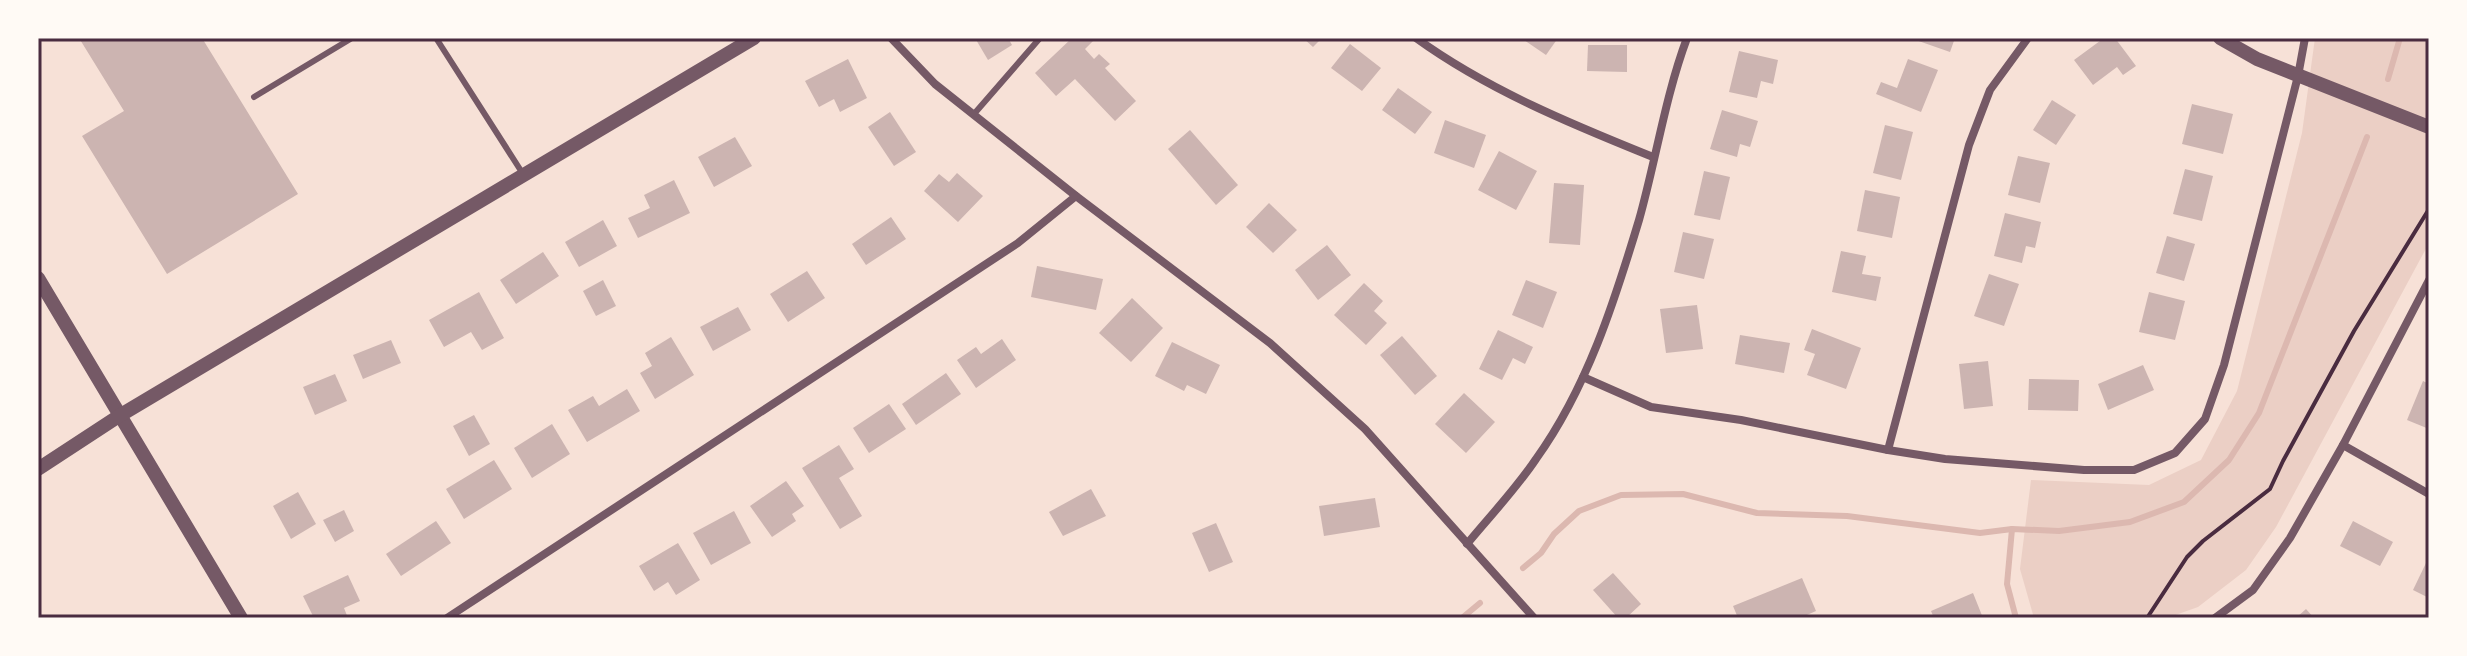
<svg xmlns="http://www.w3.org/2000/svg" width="2467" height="656" viewBox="0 0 2467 656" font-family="'PT Sans',sans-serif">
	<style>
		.green { fill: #ebcfc5 }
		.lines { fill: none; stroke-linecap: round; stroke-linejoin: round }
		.stream { stroke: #dcb8b0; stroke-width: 6 }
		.building { fill: #ccb4b1 }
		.path { stroke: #4a2c40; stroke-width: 4 }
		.service { stroke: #755966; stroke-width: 6 }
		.minor { stroke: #755966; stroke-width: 8 }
		.tertiary { stroke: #755966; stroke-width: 14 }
		.neatline { fill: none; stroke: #4a2c40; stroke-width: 3 }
	</style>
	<rect width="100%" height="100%" fill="#f7e1d7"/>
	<path class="green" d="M2315,38H2429V243L2276,527L2246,570L2198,607L2167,618H2034L2020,569L2031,480L2149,485L2201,460L2237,391L2302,133Z"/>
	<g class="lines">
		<g class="stream">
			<path d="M2388,79L2400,38"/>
			<path d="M2012,529L2007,584L2016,618"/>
			<path d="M1523,568L1541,553L1554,534L1579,511L1621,495L1683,494L1757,513L1847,516L1980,533L2012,529L2059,531L2130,522L2184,502L2229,460L2259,413L2367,137"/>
			<path d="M1462,618L1480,603"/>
		</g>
	</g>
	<g class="building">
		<path d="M79,38H202L298,194L167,274L82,136L124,111Z"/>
		<path d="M975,38H1008L1012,45L988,60Z"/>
		<path d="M1072,38H1096L1085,49L1094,59L1099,54L1110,64L1105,68L1136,101L1115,121L1075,79L1056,96L1035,73Z"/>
		<path d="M1303,38H1322L1313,47Z"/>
		<path d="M1521,38H1558L1546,55Z"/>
		<path d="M1910,38H1955L1950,52Z"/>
		<path d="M2104,38H2115L2136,66L2123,75L2117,67L2093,85L2074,60Z"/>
		<path d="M1350,44L1381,68L1362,91L1331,68Z"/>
		<path d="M1588,45H1627V72L1587,71Z"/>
		<path d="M1739,51L1778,60L1773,84L1761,81L1757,98L1729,92Z"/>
		<path d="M848,59L867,98L840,112L834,99L819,107L805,81Z"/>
		<path d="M1908,59L1938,70L1921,112L1876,94L1881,82L1897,88Z"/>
		<path d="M1398,88L1432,112L1415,134L1382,110Z"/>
		<path d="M2052,100L2076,115L2056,145L2033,130Z"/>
		<path d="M2192,104L2233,114L2223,154L2182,144Z"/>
		<path d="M1722,110L1758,121L1750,147L1740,144L1737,157L1710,149Z"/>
		<path d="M890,112L916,152L894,166L868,127Z"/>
		<path d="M1445,120L1486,135L1474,168L1434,153Z"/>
		<path d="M1885,125L1913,132L1901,180L1873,173Z"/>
		<path d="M1190,130L1238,185L1216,205L1168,149Z"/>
		<path d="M735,137L752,166L714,187L698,157Z"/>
		<path d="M1499,151L1537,171L1516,210L1478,190Z"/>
		<path d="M2018,156L2050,163L2040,203L2008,195Z"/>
		<path d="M2185,169L2213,176L2202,221L2173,214Z"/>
		<path d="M1704,171L1730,177L1720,220L1694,215Z"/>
		<path d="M957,173L983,196L958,222L924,191L939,174L949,182Z"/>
		<path d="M674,180L690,213L638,238L628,218L650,208L644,195Z"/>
		<path d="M1554,183L1584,185L1580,245L1549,243Z"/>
		<path d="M1865,190L1900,197L1892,238L1857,231Z"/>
		<path d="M1269,203L1297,230L1273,253L1246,227Z"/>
		<path d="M2005,213L2041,222L2035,248L2026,246L2022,263L1994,256Z"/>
		<path d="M891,217L906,239L866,265L852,244Z"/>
		<path d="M603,220L617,246L579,267L565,242Z"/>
		<path d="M1683,232L1714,239L1704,279L1674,272Z"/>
		<path d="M2167,236L2195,244L2184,281L2156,273Z"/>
		<path d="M1327,245L1351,275L1318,300L1295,270Z"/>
		<path d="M1841,251L1866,256L1862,274L1881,277L1876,301L1832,292Z"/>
		<path d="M543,252L559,276L516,304L500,280Z"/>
		<path d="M1037,266L1103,279L1096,310L1031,297Z"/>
		<path d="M807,271L825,298L788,322L770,294Z"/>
		<path d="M1989,274L2019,284L2004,326L1974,316Z"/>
		<path d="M603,280L616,306L596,316L583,291Z"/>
		<path d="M1526,280L1557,292L1543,328L1512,315Z"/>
		<path d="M1364,283L1383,301L1374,311L1387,323L1366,345L1334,315Z"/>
		<path d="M479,292L504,338L482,350L471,332L444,347L429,320Z"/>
		<path d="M2149,292L2185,301L2175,340L2139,332Z"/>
		<path d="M1132,298L1163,328L1131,362L1099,333Z"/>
		<path d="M1697,305L1703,349L1666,353L1660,309Z"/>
		<path d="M738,307L751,330L713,351L700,327Z"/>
		<path d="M1812,329L1861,348L1846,389L1807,375L1815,354L1804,350Z"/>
		<path d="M1498,330L1533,347L1525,364L1513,358L1502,380L1479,369Z"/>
		<path d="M1740,335L1790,343L1784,373L1735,364Z"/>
		<path d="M1402,336L1437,376L1415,395L1380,355Z"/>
		<path d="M671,337L694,375L655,399L640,373L652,366L645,353Z"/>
		<path d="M1002,339L1016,360L976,388L957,360L976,347L981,354Z"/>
		<path d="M391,340L401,363L363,379L353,355Z"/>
		<path d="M1172,342L1220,365L1206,394L1187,385L1184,391L1155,376Z"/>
		<path d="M1988,361L1993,406L1964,409L1959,364Z"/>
		<path d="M2143,365L2154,390L2108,410L2098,384Z"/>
		<path d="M946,373L961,394L916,425L902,404Z"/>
		<path d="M335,374L347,401L315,415L303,387Z"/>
		<path d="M2029,379L2079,380L2078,411L2028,410Z"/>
		<path d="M2423,381L2429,384V429L2407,420Z"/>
		<path d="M627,389L640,411L587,442L568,410L593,396L599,406Z"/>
		<path d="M1464,393L1495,422L1466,453L1435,424Z"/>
		<path d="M889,404L906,429L869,453L853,428Z"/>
		<path d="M474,415L490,444L469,456L453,426Z"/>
		<path d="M552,424L570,454L532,478L514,448Z"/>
		<path d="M839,445L854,469L839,478L862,516L840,529L802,468Z"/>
		<path d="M494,460L512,489L464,519L446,489Z"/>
		<path d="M786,481L804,506L792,514L796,521L772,537L750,506Z"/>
		<path d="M1091,489L1106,516L1063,536L1049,512Z"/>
		<path d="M298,492L316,524L291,539L273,506Z"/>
		<path d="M1375,498L1380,527L1324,536L1319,506Z"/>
		<path d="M344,510L354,531L335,542L323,520Z"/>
		<path d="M734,511L751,543L711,565L693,533Z"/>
		<path d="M436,521L451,543L401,576L386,554Z"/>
		<path d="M2353,521L2393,542L2380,566L2340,546Z"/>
		<path d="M1216,523L1233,562L1209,572L1192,533Z"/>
		<path d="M678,543L700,580L676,595L668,582L654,591L639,566Z"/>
		<path d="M2426,563L2429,564V598L2413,590Z"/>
		<path d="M1613,573L1641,604L1626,618H1618L1593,590Z"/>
		<path d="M348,575L360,601L344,608L348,618H314L303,596Z"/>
		<path d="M1802,578L1816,611L1800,618H1738L1733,606Z"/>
		<path d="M1973,593L1983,618H1934L1931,611Z"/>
		<path d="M2306,609L2314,618H2296Z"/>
	</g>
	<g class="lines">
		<path class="path" d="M2147,618L2187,557L2203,541L2270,489L2283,461L2354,331L2429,209"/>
		<g class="service">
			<path d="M436,38L523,174"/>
			<path d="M254,97L352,38"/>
			<path d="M974,114L1040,38"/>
		</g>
		<g class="minor">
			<path d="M891,38L935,84L1076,196L1270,343L1365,429L1534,618"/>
			<path d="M1416,38C1488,90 1571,124 1653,157"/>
			<path d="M1583,377L1651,407L1741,420L1888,450L1945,459L2084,470H2134L2175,453L2205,419L2224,365L2298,76L2305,38"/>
			<path d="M2343,445L2429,494"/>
			<path d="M1888,450L1969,145L1990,90L2028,38"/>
			<path d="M1467,544C1490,516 1516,489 1536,459C1587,388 1614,303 1639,220C1656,160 1665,97 1687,38"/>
			<path d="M447,618L1018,243L1076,196"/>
			<path d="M2215,618L2253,590L2290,538L2343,445L2429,280"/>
		</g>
		<g class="tertiary">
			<path d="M2220,38L2257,59L2429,127"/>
			<path d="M38,278L241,618"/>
			<path d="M38,469L119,416L754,38"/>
		</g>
	</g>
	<rect width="2467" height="656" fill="none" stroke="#fffaf5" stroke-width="80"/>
	<rect x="40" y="40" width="2387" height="576" class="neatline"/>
</svg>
